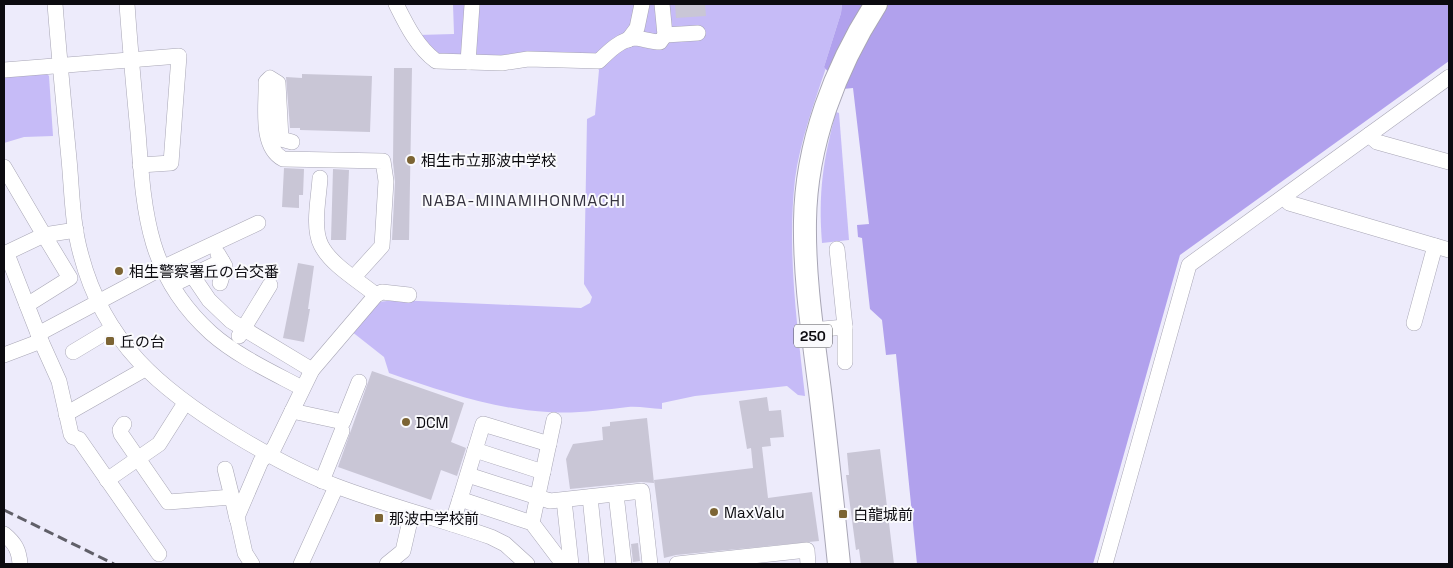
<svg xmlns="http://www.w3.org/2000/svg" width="1453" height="568" viewBox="0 0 1453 568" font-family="'Space Grotesk','Noto Sans JP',sans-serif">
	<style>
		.green { fill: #c6bbf7 }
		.water { fill: #b1a1ed }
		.building { fill: #c9c6d6 }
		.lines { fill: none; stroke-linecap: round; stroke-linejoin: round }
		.minor-casing { stroke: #a8a6b5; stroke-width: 16 }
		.highway-casing { stroke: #a8a6b5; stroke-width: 24 }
		.minor { stroke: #fff; stroke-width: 15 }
		.highway { stroke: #fff; stroke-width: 22 }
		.rail { stroke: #605f68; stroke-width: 3; stroke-dasharray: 10 5; stroke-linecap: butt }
		.poi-dot { fill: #7c6434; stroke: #fafafd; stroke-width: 2 }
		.labels { text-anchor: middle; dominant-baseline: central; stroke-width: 4; stroke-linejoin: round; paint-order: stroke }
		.shield { fill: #fafafd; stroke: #535357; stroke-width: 1 }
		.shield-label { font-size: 14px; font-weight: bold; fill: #0c0b10 }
		.poi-label { font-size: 15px; fill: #0c0b10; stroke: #fafafd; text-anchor: start }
		.neighbourhood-label { font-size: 16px; letter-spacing: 1px; fill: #363340; stroke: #fafafd }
	</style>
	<rect width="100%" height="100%" fill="#edebfb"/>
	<g class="green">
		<path d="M453,4H842L841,13L824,67L826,68C814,103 800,142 795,179C787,251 797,324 805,396L798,395L787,386L695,396L662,403V409C651,409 639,406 628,407C601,410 575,414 548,412C493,409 441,391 389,373L384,357L351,331L378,302L396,300L581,308L590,303L592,297L584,284L587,119L595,115L599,70L588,56L438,57L418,35L454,34Z"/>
		<path d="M45,72L49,76L53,136L24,137L4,143V76Z"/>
		<path d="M836,112L839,113L849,240L822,243C818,193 823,160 836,112Z"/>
	</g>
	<path class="water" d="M842,4H1449V61L1180,255L1093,564H917L896,354L886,355L882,320L870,309L862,238L858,237L857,225L869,224L853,88L843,89L824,67L841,13Z"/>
	<g class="building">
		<path d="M675,4H705L706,16L676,18Z"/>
		<path d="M394,68H412L409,240H392L395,182L393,162Z"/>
		<path d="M302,74L372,76L370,132L300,130V128H290L286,77L302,78Z"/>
		<path d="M284,168L304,169L303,195H299V208L282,207Z"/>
		<path d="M333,169L349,170L346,240H331Z"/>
		<path d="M298,263L314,266L308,309H310L304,342L283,338Z"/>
		<path d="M372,371L464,403L451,442L466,448L457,476L441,470L431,500L338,467Z"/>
		<path d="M767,397L769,411L781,410L784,437L770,438L771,446L762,447L768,498L812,492L819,541L676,555L664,558L654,480L753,468L751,448L747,449L739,401Z"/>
		<path d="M647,418L654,483L641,482L570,489L566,459L573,444L603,440L602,427L610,426V422Z"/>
		<path d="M880,449L894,564H861L859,549L856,550L846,475H849L847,453Z"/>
		<path d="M638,543L640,561L633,562L631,544Z"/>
	</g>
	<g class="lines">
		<g class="minor-casing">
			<g id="minor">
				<path d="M55,4C59,55 64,107 69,159C72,190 72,224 81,255C104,343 161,390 235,435C268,455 300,473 336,486C386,505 440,519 491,537L505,544L527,564"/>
				<path d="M127,4C130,47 134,90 138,132C144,213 147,275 211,333C237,356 272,372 302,388"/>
				<path d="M396,4C406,24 417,47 436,61L502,63L528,59L599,61C608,52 622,38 636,38C644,39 652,42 660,42L665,35L662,4"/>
				<path d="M665,35L698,33"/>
				<path d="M628,40L637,28L642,4"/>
				<path d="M468,62L472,5"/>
				<path d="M4,70L179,56L171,163L140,165"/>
				<path d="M1369,135L1377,142L1449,162"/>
				<path d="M292,142L281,139L278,83L270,78L266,82C267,105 259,146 283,159L383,161L386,181L382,246L354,277"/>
				<path d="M4,167L44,235L76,230"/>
				<path d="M320,178C319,197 312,227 321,245C331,265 359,281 376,295"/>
				<path d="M1284,197L1289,203L1449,250"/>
				<path d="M837,249L845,327V362"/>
				<path d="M4,254L44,235L70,278L27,305"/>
				<path d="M7,254L41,341L59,381L71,434L73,437L79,439L159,554"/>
				<path d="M218,254L225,266L220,283"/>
				<path d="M192,275L209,300L231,321L312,370"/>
				<path d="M172,285L222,261"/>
				<path d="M1414,323L1435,246"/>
				<path d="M812,330L845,327"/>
				<path d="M38,334L162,268L258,223"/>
				<path d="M239,336L270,285"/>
				<path d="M73,352L113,328"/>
				<path d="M4,355L41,341"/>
				<path d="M292,411L343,422L359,382"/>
				<path d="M66,414L145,369"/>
				<path d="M124,424L120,430L121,434L168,502L232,497L237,519"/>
				<path d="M475,450L543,472"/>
				<path d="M225,469L232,497"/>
				<path d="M468,475L550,501L642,491L650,564"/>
				<path d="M107,480L159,444L185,403"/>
				<path d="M322,481L342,431"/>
				<path d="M616,494L624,564"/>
				<path d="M590,497L597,564"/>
				<path d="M460,499L483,424L549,444"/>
				<path d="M564,500L571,564"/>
				<path d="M532,523L554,420"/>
				<path d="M452,524L460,499L532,523L563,564"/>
				<path d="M4,534C15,543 19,550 20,564"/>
				<path d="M252,564L245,553L237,517L261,461L274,448L312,370L376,295L382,292L409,295"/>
				<path d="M301,564L336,487"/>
				<path d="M387,564L403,551L412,512"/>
				<path d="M677,564L807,550L808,564"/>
				<path d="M1105,564L1189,265L1449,77"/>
			</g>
		</g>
		<g class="highway-casing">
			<path id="highway" d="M839,564C833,506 827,449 820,391C813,335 804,278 805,221C806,144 835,68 876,4"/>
		</g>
		<use href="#minor" class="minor"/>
		<use href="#highway" class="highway"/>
		<path class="rail" d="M4,510L114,564"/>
	</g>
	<g class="poi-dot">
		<circle cx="411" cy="160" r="5"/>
		<circle cx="119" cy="271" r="5"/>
		<rect x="105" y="336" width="10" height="10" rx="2.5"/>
		<circle cx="406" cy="422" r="5"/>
		<circle cx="714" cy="512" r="5"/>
		<rect x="838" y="509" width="10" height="10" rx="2.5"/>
		<rect x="374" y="513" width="10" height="10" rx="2.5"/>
	</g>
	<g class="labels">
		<rect class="shield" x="794" y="324.5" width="38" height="23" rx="4"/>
		<g class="shield-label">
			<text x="813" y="336">250</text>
		</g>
		<g class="poi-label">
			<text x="421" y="160">相生市立那波中学校</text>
			<text x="129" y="271">相生警察署丘の台交番</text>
			<text x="120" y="341">丘の台</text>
			<text x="416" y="422">DCM</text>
			<text x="724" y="512">MaxValu</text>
			<text x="853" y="514">白龍城前</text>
			<text x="389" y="518">那波中学校前</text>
		</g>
		<g class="neighbourhood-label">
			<text x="524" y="200">NABA-MINAMIHONMACHI</text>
		</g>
	</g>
	<rect width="1453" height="568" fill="none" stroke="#0c0b10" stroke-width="10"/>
</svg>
